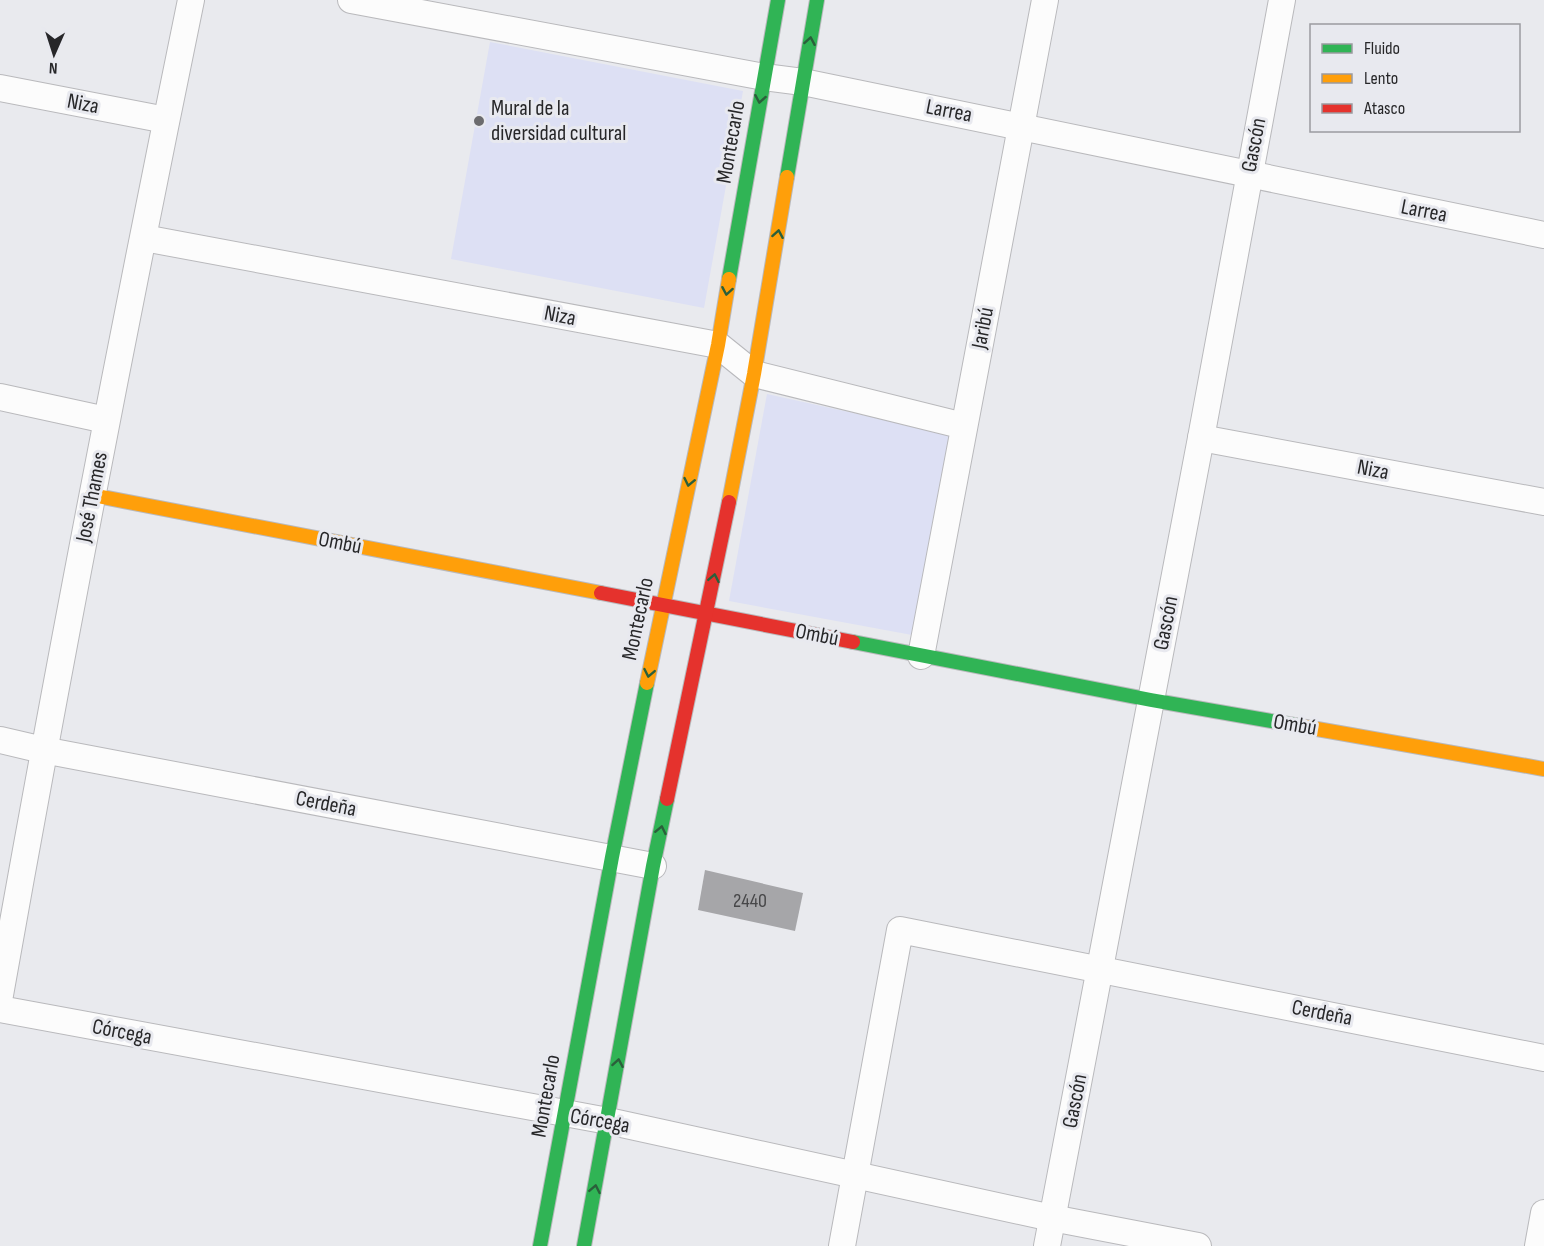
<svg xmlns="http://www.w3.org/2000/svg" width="1544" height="1246" viewBox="0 0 1544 1246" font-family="'Sofia Sans Condensed',sans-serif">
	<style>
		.green { fill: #dde0f4 }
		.building { fill: #a6a6a9 }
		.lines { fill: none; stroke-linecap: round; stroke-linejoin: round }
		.street-casing { stroke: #b9b9bc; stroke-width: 28 }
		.fast-casing { stroke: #b9b9bc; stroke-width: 16 }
		.slow-casing { stroke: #b9b9bc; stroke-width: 16 }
		.jam-casing { stroke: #b9b9bc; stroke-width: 16 }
		.street { stroke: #fcfcfc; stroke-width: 26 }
		.fast { stroke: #30b455; stroke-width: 14 }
		.slow { stroke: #ff9f0a; stroke-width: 14 }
		.jam { stroke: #e5322d; stroke-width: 14 }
		.oneway { stroke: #2b5f3b }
		.poi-dot { fill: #6b6b6e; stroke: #e8e9ef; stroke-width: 2 }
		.labels { text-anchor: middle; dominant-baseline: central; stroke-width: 6; stroke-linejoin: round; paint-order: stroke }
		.number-label { font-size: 20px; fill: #474749 }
		.street-label { font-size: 22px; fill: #272729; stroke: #e8e9ef }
		.poi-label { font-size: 22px; fill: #272729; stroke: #e8e9ef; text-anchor: start }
	</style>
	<rect width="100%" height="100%" fill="#e9eaee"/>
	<g class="green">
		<path d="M490,42L743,91L704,308L451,259Z"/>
		<path d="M767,394L953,435L912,635L729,601Z"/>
	</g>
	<path class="building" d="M705,870L803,893L795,931L698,910Z"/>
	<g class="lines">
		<g class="street-casing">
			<g id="street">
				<path d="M351,0L764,77L803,82L1544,235"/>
				<path d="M0,88L166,120"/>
				<path d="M144,238L718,345L754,374L964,426"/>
				<path d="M0,397L106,420"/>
				<path d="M1201,438L1544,502"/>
				<path d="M921,656L1045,0"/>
				<path d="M0,740L43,750L653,866"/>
				<path d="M0,995C59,662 123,331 191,0"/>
				<path d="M0,1009L608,1121L1052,1218L1198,1246"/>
				<path d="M842,1246L900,930L1544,1058"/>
				<path d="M1047,1246L1201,438L1282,0"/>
				<path d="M1538,1246L1544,1213"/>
			</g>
		</g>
		<g class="fast-casing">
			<g id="fast">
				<path d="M787,177L817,0"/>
				<path d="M729,279L778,0"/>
				<path d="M853,642L1151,700L1300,726"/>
				<path d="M540,1246L612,857L647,683"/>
				<path d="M584,1246L653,866L667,799"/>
			</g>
		</g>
		<g class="slow-casing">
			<g id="slow">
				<path d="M92,495L601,593"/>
				<path d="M729,502L754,374L787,177"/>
				<path d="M647,683L718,345L729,279"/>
				<path d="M1300,726L1544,769"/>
			</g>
		</g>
		<g class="jam-casing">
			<g id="jam">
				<path d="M601,593L853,642"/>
				<path d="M667,799L729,502"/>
			</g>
		</g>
		<use href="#street" class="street"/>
		<use href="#fast" class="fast"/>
		<use href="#slow" class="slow"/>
		<use href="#jam" class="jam"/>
	</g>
	<defs><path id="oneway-chevron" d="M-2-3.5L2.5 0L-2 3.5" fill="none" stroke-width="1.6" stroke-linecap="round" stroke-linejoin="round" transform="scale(1.5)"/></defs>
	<g class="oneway">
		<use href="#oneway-chevron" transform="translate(810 41) rotate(-80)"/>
		<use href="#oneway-chevron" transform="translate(760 99) rotate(100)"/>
		<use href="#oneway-chevron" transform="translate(778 234) rotate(-80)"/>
		<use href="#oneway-chevron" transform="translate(727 291) rotate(100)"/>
		<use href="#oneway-chevron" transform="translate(689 482) rotate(102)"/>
		<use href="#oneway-chevron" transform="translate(714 578) rotate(-79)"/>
		<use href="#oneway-chevron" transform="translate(649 673) rotate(101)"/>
		<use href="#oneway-chevron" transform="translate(661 830) rotate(-78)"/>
		<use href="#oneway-chevron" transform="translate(618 1063) rotate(-80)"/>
		<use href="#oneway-chevron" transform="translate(595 1189) rotate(-79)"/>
	</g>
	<circle class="poi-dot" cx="479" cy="121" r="6"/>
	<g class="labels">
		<g class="number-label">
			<text x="750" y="901">2440</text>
		</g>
		<g class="street-label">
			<text transform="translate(83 104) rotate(11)">Niza</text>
			<text transform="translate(949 111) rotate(11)">Larrea</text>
			<text transform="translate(731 142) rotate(-80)">Montecarlo</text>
			<text transform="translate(1254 145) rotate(-79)">Gascón</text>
			<text transform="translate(1424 211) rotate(11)">Larrea</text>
			<text transform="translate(560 316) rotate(11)">Niza</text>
			<text transform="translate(983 328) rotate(-79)">Jaribú</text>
			<text transform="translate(1373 470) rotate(11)">Niza</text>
			<text transform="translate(92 497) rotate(-79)">José Thames</text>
			<text transform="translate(340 543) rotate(11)">Ombú</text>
			<text transform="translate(638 619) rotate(-78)">Montecarlo</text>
			<text transform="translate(1166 623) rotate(-79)">Gascón</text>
			<text transform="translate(817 635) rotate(11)">Ombú</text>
			<text transform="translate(1295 725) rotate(10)">Ombú</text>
			<text transform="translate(326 804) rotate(11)">Cerdeña</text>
			<text transform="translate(1322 1013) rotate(11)">Cerdeña</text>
			<text transform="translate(122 1032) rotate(11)">Córcega</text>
			<text transform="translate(546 1096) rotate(-80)">Montecarlo</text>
			<text transform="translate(1075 1101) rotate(-79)">Gascón</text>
			<text transform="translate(600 1121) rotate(10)">Córcega</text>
		</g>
		<g class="poi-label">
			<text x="491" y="108">Mural de la<tspan x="491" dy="25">diversidad cultural</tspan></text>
		</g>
	</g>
	<rect x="1310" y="24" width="210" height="108" fill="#e8e9ef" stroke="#9b9ba0" stroke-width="1.5"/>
	<rect x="1322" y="44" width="30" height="9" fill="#30b455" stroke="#9b9ba0" stroke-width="1.5"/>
	<text x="1364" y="54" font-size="18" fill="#272729">Fluido</text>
	<rect x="1322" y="74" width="30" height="9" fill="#ff9f0a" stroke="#9b9ba0" stroke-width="1.5"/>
	<text x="1364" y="84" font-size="18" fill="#272729">Lento</text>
	<rect x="1322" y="104" width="30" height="9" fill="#e5322d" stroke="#9b9ba0" stroke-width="1.5"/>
	<text x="1364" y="114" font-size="18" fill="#272729">Atasco</text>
	<g transform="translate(54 54) rotate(183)" stroke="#e8e9ef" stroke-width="4.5" paint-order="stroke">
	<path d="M0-4.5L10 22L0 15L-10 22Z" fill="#272729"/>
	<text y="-9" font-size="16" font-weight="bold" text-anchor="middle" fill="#272729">N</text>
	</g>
</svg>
